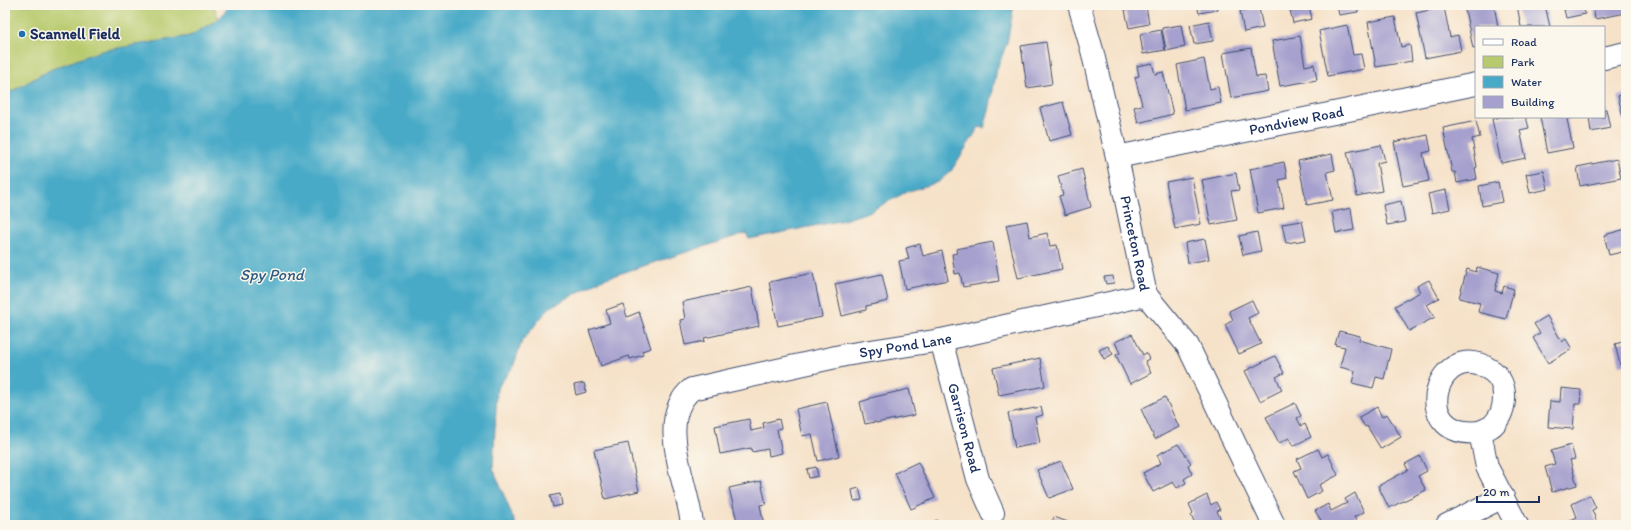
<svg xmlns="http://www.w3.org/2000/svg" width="1631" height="530" viewBox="0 0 1631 530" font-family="Itim,sans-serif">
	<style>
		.green { fill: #b8ca6d; stroke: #6a7c66 }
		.water { fill: #48aac7; stroke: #326c92 }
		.building { fill: #a6a0ce }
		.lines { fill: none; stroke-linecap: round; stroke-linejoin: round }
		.minor-casing { stroke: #3c4a6e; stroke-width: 24 }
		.minor { stroke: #fff; stroke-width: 22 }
		.poi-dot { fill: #1f6fb2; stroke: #fbf7ec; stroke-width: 1.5 }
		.labels { text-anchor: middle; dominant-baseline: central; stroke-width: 3; stroke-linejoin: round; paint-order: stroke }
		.poi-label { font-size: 15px; font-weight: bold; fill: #1b2f5e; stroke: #fbf7ec; text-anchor: start }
		.street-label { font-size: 15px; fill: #1b2f5e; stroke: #fbf7ec }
		.water-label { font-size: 16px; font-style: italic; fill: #2b5a83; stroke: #fbf7ec }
	</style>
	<rect width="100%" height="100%" fill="#fbf7ec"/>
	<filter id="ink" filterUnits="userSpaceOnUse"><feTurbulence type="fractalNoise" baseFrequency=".025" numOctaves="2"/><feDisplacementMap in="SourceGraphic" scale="8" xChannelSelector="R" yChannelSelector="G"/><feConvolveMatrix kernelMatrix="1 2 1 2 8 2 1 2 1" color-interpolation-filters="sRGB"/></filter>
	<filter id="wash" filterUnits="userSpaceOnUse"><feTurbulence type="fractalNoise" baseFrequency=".012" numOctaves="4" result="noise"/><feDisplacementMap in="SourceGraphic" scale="16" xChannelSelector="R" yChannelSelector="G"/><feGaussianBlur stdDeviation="0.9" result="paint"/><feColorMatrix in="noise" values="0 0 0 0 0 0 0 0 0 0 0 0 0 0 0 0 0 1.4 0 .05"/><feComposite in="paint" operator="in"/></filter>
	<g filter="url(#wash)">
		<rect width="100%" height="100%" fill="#f6e2c9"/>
		<path class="green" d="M5,5H213L219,19L190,36L101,51L52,69L5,95Z"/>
		<path class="water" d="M230,5H1014L1007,43L997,69L989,111L984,128L979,127L951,171L938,182L906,192L871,211L844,220L749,239L746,233L603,279L549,308L522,341L513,367L497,388L493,468L516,525H5V95L52,69L101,51L190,36L219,19Z"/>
		<g id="blocks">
			<g class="building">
				<path d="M1197,5H1217L1218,10L1199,13Z"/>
				<path d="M1289,5H1309L1312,19L1293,23Z"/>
				<path d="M1337,5H1357L1358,12L1339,15Z"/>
				<path d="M1464,5H1494L1498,27H1476V47L1473,48Z"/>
				<path d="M1517,5H1545L1550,27H1521Z"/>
				<path d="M1563,5H1583L1585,14L1566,18Z"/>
				<path d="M1593,5H1626V13L1595,19Z"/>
				<path d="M1146,6L1149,24L1129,28L1125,10Z"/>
				<path d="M1444,7L1450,37L1458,35L1461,51L1425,58L1416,13Z"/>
				<path d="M1259,8L1263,28L1244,32L1240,11Z"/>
				<path d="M1395,17L1401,47L1410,45L1412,61L1376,67L1368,22Z"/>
				<path d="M1209,21L1213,41L1194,44L1190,25Z"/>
				<path d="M1181,25L1185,47L1166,51L1162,28Z"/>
				<path d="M1347,25L1353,55L1361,54L1364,69L1328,76L1319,31Z"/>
				<path d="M1161,30L1165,50L1143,54L1140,34Z"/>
				<path d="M1300,36L1305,66L1314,64L1317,80L1280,86L1272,41Z"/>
				<path d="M1046,42L1052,84L1027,88L1021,46Z"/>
				<path d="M1251,48L1256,77L1265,76L1268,91L1231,98L1223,53Z"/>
				<path d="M1204,59L1210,89L1218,87L1221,103L1185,110L1177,65Z"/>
				<path d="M1152,63L1155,74L1163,72L1173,114L1138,123L1134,107L1142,105L1135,77L1139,76L1137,66Z"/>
				<path d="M1626,94V122H1624L1618,96Z"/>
				<path d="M1063,102L1072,135L1049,141L1040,108Z"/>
				<path d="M1604,109H1606L1610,128L1591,132L1589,117H1604Z"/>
				<path d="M1500,117H1526L1529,128L1520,130L1526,158L1501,163L1492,119Z"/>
				<path d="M1540,117H1575L1567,119L1573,148L1547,153Z"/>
				<path d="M1476,121L1480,137L1472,139L1477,167L1475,168L1477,179L1457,183L1455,172H1452L1443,128Z"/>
				<path d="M1428,135L1431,151L1423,153L1429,181L1403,186L1394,142Z"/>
				<path d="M1381,145L1385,161L1377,163L1382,191L1357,196L1347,152Z"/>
				<path d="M1332,154L1335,170L1327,172L1333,200L1307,205L1298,161Z"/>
				<path d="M1617,159L1621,178L1580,186L1577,167Z"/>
				<path d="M1284,162L1287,178L1279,180L1284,208L1258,213L1250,169Z"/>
				<path d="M1082,169L1091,207L1065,215L1059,196L1063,195L1058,176Z"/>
				<path d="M1544,171L1548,189L1530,193L1526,174Z"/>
				<path d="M1236,173L1239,190L1231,191L1237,220L1211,225L1202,180Z"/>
				<path d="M1192,177L1201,224L1175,229L1166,182Z"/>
				<path d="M1498,182L1502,202L1482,206L1479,186Z"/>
				<path d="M1446,190L1450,209L1432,213L1428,194Z"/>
				<path d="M1401,201L1405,222L1387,225L1383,205Z"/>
				<path d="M1351,208L1354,230L1336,233L1332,212Z"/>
				<path d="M1027,221L1030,237L1047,233L1050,246L1057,245L1062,269L1018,278L1006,225Z"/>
				<path d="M1302,221L1306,240L1286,243L1282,224Z"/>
				<path d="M1626,229V251L1609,255L1604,235Z"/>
				<path d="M1257,232L1261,251L1243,255L1239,236Z"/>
				<path d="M1205,239L1209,259L1188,263L1185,243Z"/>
				<path d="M993,242L999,281L963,287L960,273L955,274L952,254L957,253L956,249Z"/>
				<path d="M920,244L923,256L942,251L948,280L905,289L899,261L909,259L906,248Z"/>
				<path d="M1477,267L1499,273L1495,291L1502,293L1504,286L1514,289L1506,319L1478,312L1480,303L1459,298L1467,269L1476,272Z"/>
				<path d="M813,273L822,317L778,326L769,282Z"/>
				<path d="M882,274L888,301L866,306V310L842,316L835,284Z"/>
				<path d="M1113,276L1114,283L1106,284L1104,277Z"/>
				<path d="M1429,280L1439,298L1427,305L1435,317L1409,331L1395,306L1420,292L1417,286Z"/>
				<path d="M752,287L759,326L704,338L705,341L685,345L680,320L685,319L682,302Z"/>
				<path d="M1252,300L1258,313L1248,318L1261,344L1239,354L1225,325L1233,320L1229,311Z"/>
				<path d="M623,304L627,317L639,312L651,348L642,351L643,355L630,359L629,356L601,366L589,330L610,323L606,310Z"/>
				<path d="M1547,316L1562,342L1566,339L1572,349L1548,363L1533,338L1540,333L1534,324Z"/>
				<path d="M1339,331L1360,336L1359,340L1391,349L1384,379L1376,377L1373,388L1352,383L1355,371L1340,367L1345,347L1335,345Z"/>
				<path d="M1132,334L1143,355L1146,353L1149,359L1145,361L1151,373L1130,384L1116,355L1120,353L1115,342Z"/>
				<path d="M1626,341V364L1620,365L1615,344Z"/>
				<path d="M1108,346L1113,354L1104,359L1099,350Z"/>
				<path d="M1275,356L1284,373L1276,377L1282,390L1260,401L1245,371Z"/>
				<path d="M1040,358L1045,386L999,395L993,368Z"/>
				<path d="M584,383L586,392L576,395L574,385Z"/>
				<path d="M1561,388L1581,390L1580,404H1575L1573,429L1548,427L1550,401L1560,402Z"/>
				<path d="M909,389L915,415L876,423L875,422L865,424L860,402L870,399V398Z"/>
				<path d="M1165,397L1179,427L1155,439L1141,409Z"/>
				<path d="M827,402L839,456L818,461L812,434L802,436L796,409Z"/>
				<path d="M1295,403L1301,416L1297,418L1301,426L1305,424L1311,437L1293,446L1289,438L1279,443L1266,417Z"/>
				<path d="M1041,407L1043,415L1035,417L1040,443L1015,448L1008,413Z"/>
				<path d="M1377,407L1382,417L1387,414L1401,437L1381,449L1367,426L1365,427L1359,417Z"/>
				<path d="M749,419L751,431L764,428L763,423L779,419L781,428L777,429L782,453L769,456L768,449L752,452L751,448L720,454L715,426Z"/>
				<path d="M628,443L639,491L605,499L594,450Z"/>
				<path d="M1178,444L1191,463L1188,465L1192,474L1184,479L1186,483L1177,488L1173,482L1153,492L1143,473L1161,463L1157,455Z"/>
				<path d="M1571,445L1575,459L1570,460L1577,485L1552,492L1545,467L1555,464L1551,451Z"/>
				<path d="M1318,449L1322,457L1328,454L1338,475L1319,485L1322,491L1307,499L1294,471L1301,468L1297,459Z"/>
				<path d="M1420,456L1427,471L1418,476L1426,490L1389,508L1378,486L1408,470L1405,464Z"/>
				<path d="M1061,461L1073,489L1049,498L1037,470Z"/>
				<path d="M918,462L935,498L911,509L895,473Z"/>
				<path d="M816,467L818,476L809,478L807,469Z"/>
				<path d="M761,481L766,504L760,505L764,525H738L729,488Z"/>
				<path d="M859,488L862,500L854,501L852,490Z"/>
				<path d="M1355,493L1364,512L1354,517L1358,524L1324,525L1315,511L1328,504L1331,511L1347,503L1345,499Z"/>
				<path d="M560,494L562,505L553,507L550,496Z"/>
				<path d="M1207,495L1211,505L1216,502L1220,510L1217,511L1222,522L1216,525H1196L1191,515L1193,513L1189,504Z"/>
				<path d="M1590,495L1596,508L1592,510L1598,525H1571L1569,521L1577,517L1572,504Z"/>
				<path d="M1054,517L1076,525H1051Z"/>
				<path d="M937,520L939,525H926Z"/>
			</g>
		</g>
	</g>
	<g filter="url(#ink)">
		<use href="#blocks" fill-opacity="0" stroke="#3c4a6e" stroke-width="1"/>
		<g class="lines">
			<g class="minor-casing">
				<g id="minor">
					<path id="s1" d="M1079,5L1092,50L1117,157L1146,295L1188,346L1274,525"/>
					<path d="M1604,58L1626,53"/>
					<path id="s2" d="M1117,157L1476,84"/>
					<path id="s3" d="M941,340L978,479L993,513"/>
					<path d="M1480,432C1484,430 1490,428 1493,425C1507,412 1509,383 1492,371C1437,333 1406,440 1480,432L1487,467L1517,525"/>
					<path id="s4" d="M692,525C689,486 654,419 692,389L845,355L941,340L1146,295"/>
					<path d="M1447,525L1503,497"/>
				</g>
			</g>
			<use href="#minor" class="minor"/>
		</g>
	</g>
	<circle class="poi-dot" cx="22" cy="34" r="4"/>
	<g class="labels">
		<g class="poi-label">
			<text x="30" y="34">Scannell Field</text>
		</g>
		<g class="street-label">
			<text stroke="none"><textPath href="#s2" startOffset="183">Pondview Road</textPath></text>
			<text stroke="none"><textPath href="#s1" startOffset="245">Princeton Road</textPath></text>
			<text stroke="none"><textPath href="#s4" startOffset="361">Spy Pond Lane</textPath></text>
			<text stroke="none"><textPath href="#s3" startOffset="91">Garrison Road</textPath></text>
		</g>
		<g class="water-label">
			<text x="272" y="274">Spy Pond</text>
		</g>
	</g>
	<rect width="1631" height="530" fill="none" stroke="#fbf7ec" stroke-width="20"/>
	<rect x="1475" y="26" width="130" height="92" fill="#fbf7ec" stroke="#a1a7b3"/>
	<rect x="1483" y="39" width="20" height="6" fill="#ffffff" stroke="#a1a7b3"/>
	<text x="1511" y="46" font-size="12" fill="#1b2f5e">Road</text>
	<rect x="1483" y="56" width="20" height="12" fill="#b8ca6d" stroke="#a1a7b3"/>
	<text x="1511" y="66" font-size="12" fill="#1b2f5e">Park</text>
	<rect x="1483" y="76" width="20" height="12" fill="#48aac7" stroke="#a1a7b3"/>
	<text x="1511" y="86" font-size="12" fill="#1b2f5e">Water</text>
	<rect x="1483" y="96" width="20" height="12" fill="#a6a0ce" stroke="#a1a7b3"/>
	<text x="1511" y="106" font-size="12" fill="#1b2f5e">Building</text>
	<path d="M1477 496v6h62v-6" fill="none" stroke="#1b2f5e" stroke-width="2"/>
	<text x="1483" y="496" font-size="12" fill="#1b2f5e" stroke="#fbf7ec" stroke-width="3" paint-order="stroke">20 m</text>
</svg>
